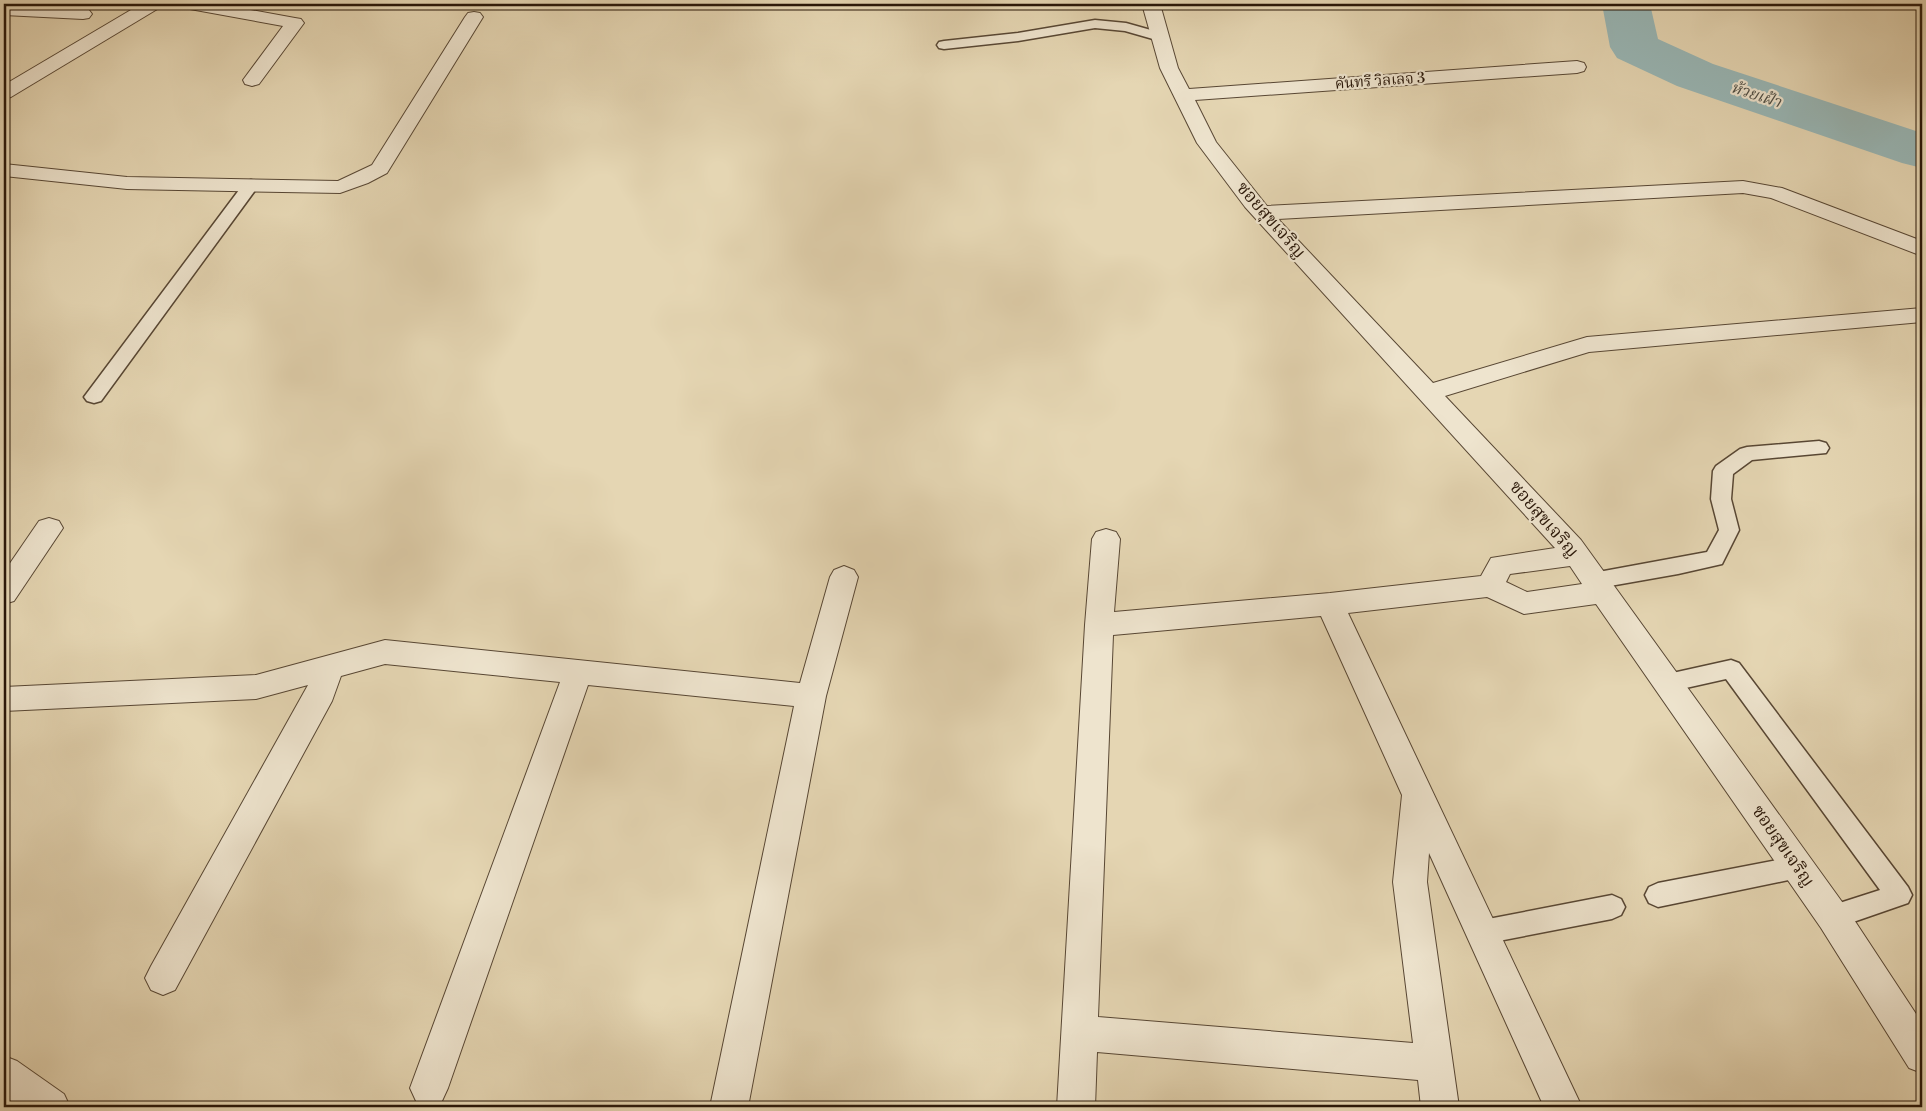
<svg xmlns="http://www.w3.org/2000/svg" width="1926" height="1111" viewBox="0 0 1926 1111" font-family="'Libre Bodoni','Noto Serif Thai',serif">
	<style>
		.lines { fill: none; stroke-linecap: round; stroke-linejoin: round }
		.river { fill: #99b7b6; fill-rule: evenodd }
		.service-casing { stroke: #584734; stroke-width: 3 }
		.minor-casing { stroke: #584734; stroke-width: 2 }
		.service { fill: #eee4ce; fill-rule: evenodd }
		.minor { fill: #eee4ce; fill-rule: evenodd }
		.labels { text-anchor: middle; dominant-baseline: central; stroke-width: 4.5; stroke-linejoin: round; paint-order: stroke }
		.far-street-label { font-size: 15px; fill: #291709; stroke: #eee4ce }
		.far-water-label { font-size: 16px; font-style: italic; fill: #504f46; stroke: #eee4ce }
		.street-label { font-size: 18px; fill: #291709; stroke: #eee4ce }
	</style>
	<rect width="100%" height="100%" fill="#e5d6b3"/>
	<filter id="stains"><feTurbulence type="fractalNoise" baseFrequency=".004" numOctaves="4"/><feColorMatrix values="0 0 0 0 .2 0 0 0 0 .09 0 0 0 0 .02 0 0 0 .5 -.17"/></filter>
	<radialGradient id="worn" r=".72"><stop offset=".6" stop-color="#630" stop-opacity="0"/><stop offset="1" stop-color="#630" stop-opacity=".3"/></radialGradient>
	<g class="lines">
		<path class="river" d="M1602,4H1650L1658,39L1713,64L1922,133V168L1902,163L1677,86L1617,58L1610,47Z"/>
		<g class="service-casing">
			<g id="service">
				<path d="M1095,20L1126,23L1165,34L1167,37L1160,41L1125,31L1095,28L1018,41L944,49L939,48L937,45L939,42L944,41L1018,33Z"/>
				<path d="M251,180L257,182L259,185L101,401L94,403L87,401L84,397L87,393L245,182Z"/>
				<path d="M1819,441L1826,443L1829,448L1826,453L1752,460L1733,474L1731,499L1739,530L1722,564L1678,574L1593,589L1585,587L1582,581L1585,575L1593,573L1707,552L1719,530L1711,499L1713,471L1716,466L1740,449L1747,447Z"/>
				<path d="M1731,660L1739,663L1908,887L1912,895L1908,903L1833,929L1824,926L1820,917L1824,908L1880,890L1726,679L1668,692L1660,690L1656,683L1660,676L1668,674Z"/>
				<path d="M1798,856L1807,859L1811,867L1807,875L1798,878L1658,907L1649,903L1645,895L1649,887L1658,883Z"/>
				<path d="M1612,895L1621,899L1625,907L1621,915L1612,919L1483,944L1474,941L1470,932L1474,923L1483,920Z"/>
			</g>
		</g>
		<g class="minor-casing">
			<g id="minor">
				<path d="M141,4H162L159,8L11,97L4,99V85Z"/>
				<path d="M181,4H218L295,18L301,19L304,23L259,84L252,86L245,84L243,80L283,26L190,9L184,8Z"/>
				<path d="M1142,4H1160L1178,68L1189,89L1577,61L1584,63L1586,67L1584,71L1577,73L1195,100L1216,142L1267,206L1743,181L1782,188L1922,241V256L1771,198L1743,193L1278,219L1433,383L1587,337L1922,308V322L1589,352L1445,396L1581,540L1845,906L1922,1023V1073L1909,1068L1821,928L1596,604L1524,614L1487,597L1348,613L1582,1107H1544L1429,853L1427,882L1459,1107H1421L1418,1080L1097,1052L1095,1107H1057L1085,625L1092,539L1096,532L1106,529L1116,532L1120,539L1114,612L1330,593L1481,576L1491,558L1555,548L1245,207L1197,143L1160,68ZM1570,566L1582,584L1527,592L1506,582L1510,574ZM1321,616L1402,795L1393,882L1413,1043L1098,1017L1113,635Z"/>
				<path d="M4,5L83,9L89,10L92,14L89,18L83,19L4,15Z"/>
				<path d="M474,12L480,13L483,17L387,173L368,183L340,193L127,189L4,176V164L127,177L338,181L372,165L465,17L468,13Z"/>
				<path d="M49,518L59,521L63,528L14,601L4,604V572L39,521Z"/>
				<path d="M844,566L854,570L858,577L826,696L748,1107H710L794,706L588,685L448,1088L442,1101L429,1107L416,1101L410,1088L560,682L385,664L341,676L332,701L175,990L163,995L151,990L145,978L151,966L308,685L256,699L4,711V687L256,675L385,640L800,683L830,577L834,570Z"/>
				<path d="M4,1056L17,1061L64,1094L70,1107H19L4,1096Z"/>
			</g>
		</g>
		<use href="#service" class="service"/>
		<use href="#minor" class="minor"/>
	</g>
	<g class="labels">
		<g class="far-street-label">
			<text transform="translate(1380 81) rotate(-4)">คันทรี วิลเลจ 3</text>
		</g>
		<g class="far-water-label">
			<text transform="translate(1756 95) rotate(18)">ห้วยเฝ้า</text>
		</g>
		<g class="street-label">
			<text transform="translate(1271 220) rotate(49)">ซอยสุขเจริญ</text>
			<text transform="translate(1544 519) rotate(49)">ซอยสุขเจริญ</text>
			<text transform="translate(1783 846) rotate(55)">ซอยสุขเจริญ</text>
		</g>
	</g>
	<rect width="1926" height="1111" fill="none" stroke="#e5d6b3" stroke-width="20"/>
	<rect x="5" y="5" width="1916" height="1101" fill="none" stroke="#291709" stroke-width="2.5"/>
	<rect x="10" y="10" width="1906" height="1091" fill="none" stroke="#291709"/>
	<rect width="100%" height="100%" filter="url(#stains)"/>
	<rect width="100%" height="100%" fill="url(#worn)"/>
</svg>
